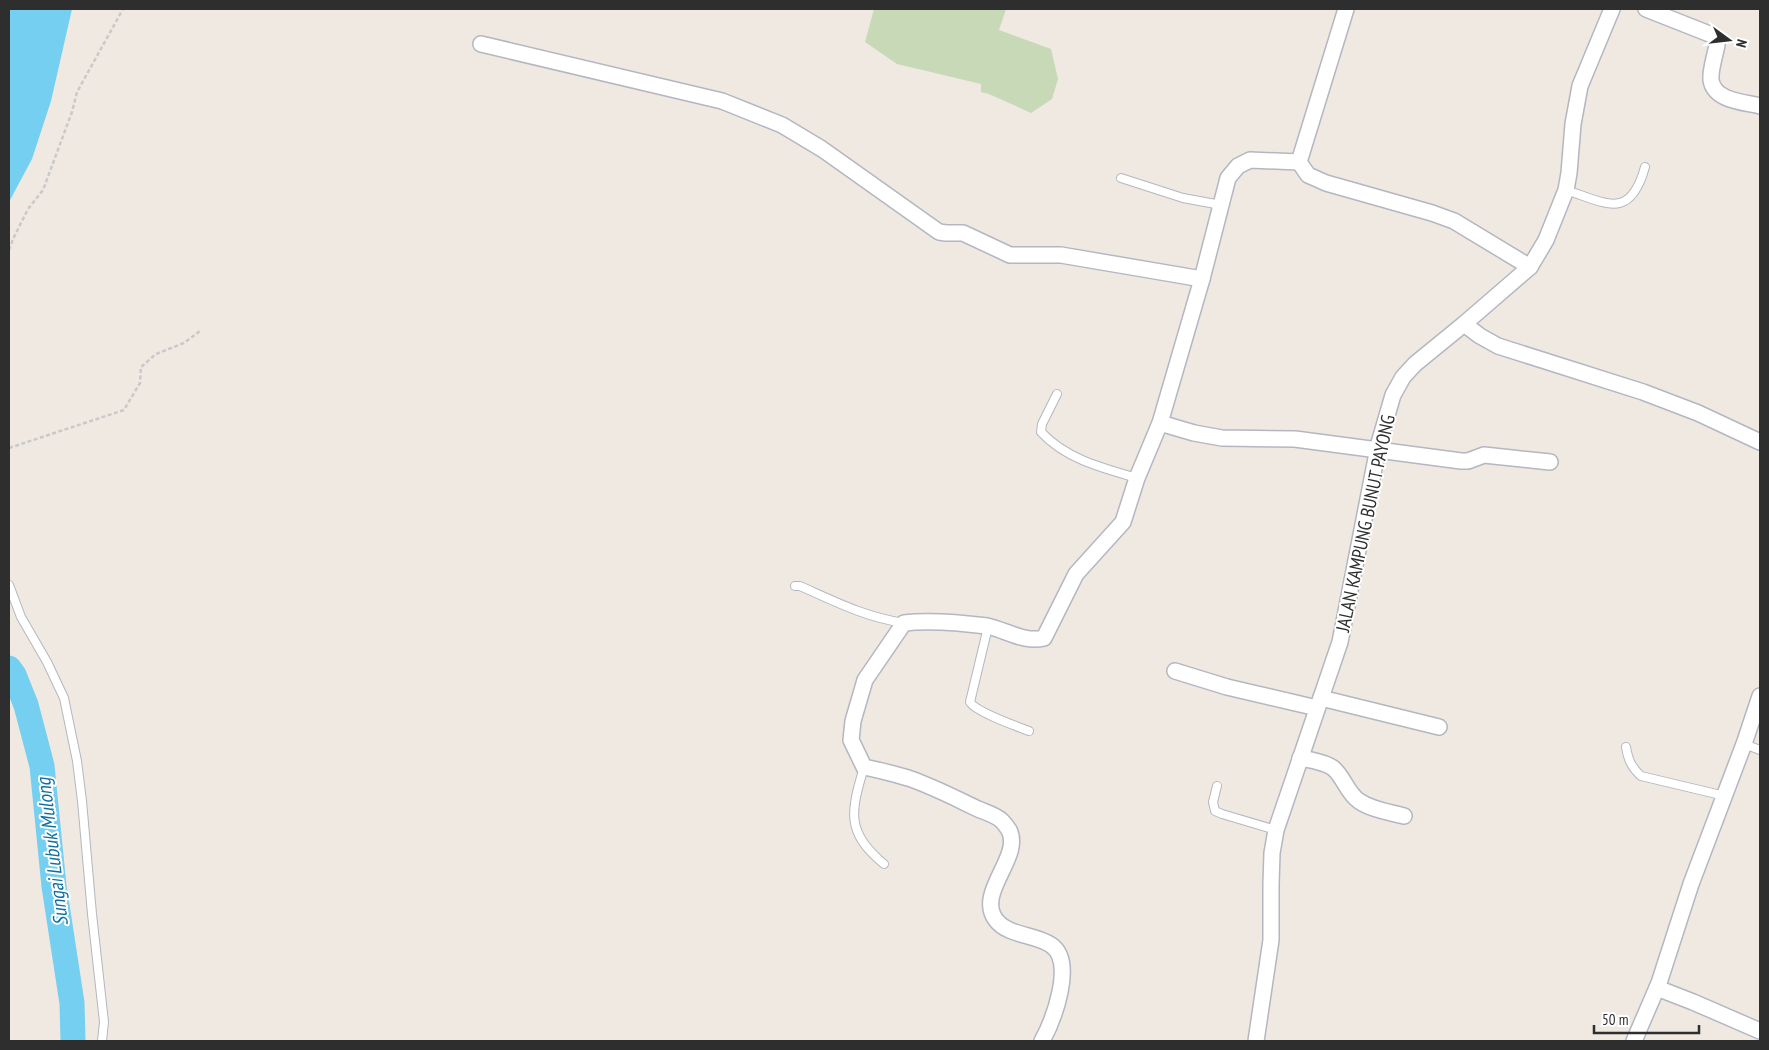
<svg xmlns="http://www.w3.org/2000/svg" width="1769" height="1050" viewBox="0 0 1769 1050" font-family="'PT Sans Narrow',sans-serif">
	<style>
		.cemetery { fill: #c8d9b8 }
		.water { fill: #75cff0 }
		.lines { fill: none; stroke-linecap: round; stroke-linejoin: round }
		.river { stroke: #75cff0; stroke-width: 25 }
		.lane-casing { stroke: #b4b7c1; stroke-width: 10 }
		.street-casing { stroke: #b4b7c1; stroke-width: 18 }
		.path { stroke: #c9c9c9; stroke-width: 2.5; stroke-dasharray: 4 2.5; stroke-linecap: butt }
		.lane { stroke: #fff; stroke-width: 8 }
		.street { stroke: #fff; stroke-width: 15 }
		.labels { text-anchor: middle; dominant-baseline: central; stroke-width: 4; stroke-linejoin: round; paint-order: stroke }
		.street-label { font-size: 19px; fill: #2e2e2e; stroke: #fff }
		.water-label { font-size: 20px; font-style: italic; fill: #0d6fa3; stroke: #fff }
	</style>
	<rect width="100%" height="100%" fill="#efe9e1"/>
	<path class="cemetery" d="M874,9H1006L999,30L1051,49L1058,79L1052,99L1031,113L989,94L981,92V84L897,64L865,42Z"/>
	<path class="water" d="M9,9H72L51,101L32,159L9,202Z"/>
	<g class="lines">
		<path class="river" d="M9,668L14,675L26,705L42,766L54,886L72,1003L73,1041"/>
		<g class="lane-casing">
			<g id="lane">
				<path d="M1121,178L1183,198L1221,205"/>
				<path d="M1566,190C1606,203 1630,221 1645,167"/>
				<path d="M1057,394L1042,424L1041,432C1066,459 1102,468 1137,478"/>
				<path d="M9,585L21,617L47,662L64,698L77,761L82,801L92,914L104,1022L102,1041"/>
				<path d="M795,586H800C836,602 865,617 904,623"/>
				<path d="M988,627L970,702C976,712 1016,726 1029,731"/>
				<path d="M1744,744L1760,750"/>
				<path d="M1626,747C1628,759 1631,767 1641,776L1725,796"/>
				<path d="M864,767C851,811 845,832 884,864"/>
				<path d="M1217,786L1213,802L1215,811L1222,814L1276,830"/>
			</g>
		</g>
		<g class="street-casing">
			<g id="street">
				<path d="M1646,9L1712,35L1717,40V45C1715,56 1710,70 1711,80C1714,101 1744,102 1760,106"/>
				<path d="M481,44L722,101L782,125L822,149L939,232L946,233H963L1010,255H1061L1202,279"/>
				<path d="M1299,162L1308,175L1326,183L1432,213L1454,221L1530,267"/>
				<path d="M1464,324L1480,336L1498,346L1643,392L1698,413L1760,442"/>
				<path d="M1160,423L1194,433L1222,438L1295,439L1461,461H1468L1484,455L1550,462"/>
				<path d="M1175,671L1227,687L1317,708"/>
				<path d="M1321,698L1439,727"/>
				<path d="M1300,758C1310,760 1325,762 1333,768C1344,777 1347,793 1359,801C1372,810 1389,812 1404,816"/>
				<path d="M1657,988L1693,1002L1760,1031"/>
				<path d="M1042,1041C1053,1021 1076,962 1051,945C1035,934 1008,936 996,920C975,893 1023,857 1009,830C1007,827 1004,823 1002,821C996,815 985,812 978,809C955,798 932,786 908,778C894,774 879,770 864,767L851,740L853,721L865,680L904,623C928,620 963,623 987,626C1006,630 1024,643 1044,638L1076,574L1123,522L1137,478L1160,423L1202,279L1228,178L1238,166L1250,160L1299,162L1346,9"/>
				<path d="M1256,1041L1271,940V884L1272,853L1276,830L1340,642L1379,443L1393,395L1403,377L1415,364L1464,324L1530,267L1546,240L1566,190L1569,173L1573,124L1580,86L1612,9"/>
				<path d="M1634,1041L1659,983L1691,884L1744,744L1760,696"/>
			</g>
		</g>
		<g class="path">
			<path d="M9,250L13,239L28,209L43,190L72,112L77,92L123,9"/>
			<path d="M9,448L124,410L140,383L141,367L156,354L184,343L200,331"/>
		</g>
		<use href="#lane" class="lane"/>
		<use href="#street" class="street"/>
	</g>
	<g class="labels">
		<g class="street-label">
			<text transform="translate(1365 523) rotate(-78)">JALAN KAMPUNG BUNUT PAYONG</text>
		</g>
		<g class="water-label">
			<text transform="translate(52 852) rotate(-97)">Sungai Lubuk Mulong</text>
		</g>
	</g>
	<rect width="1769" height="1050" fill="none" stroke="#2e2e2e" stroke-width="20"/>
	<g transform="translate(1729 40) rotate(105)" stroke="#ffffff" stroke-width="4" paint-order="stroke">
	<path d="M0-4L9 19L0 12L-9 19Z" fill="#2e2e2e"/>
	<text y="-8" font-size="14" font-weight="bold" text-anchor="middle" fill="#2e2e2e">N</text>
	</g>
	<path d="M1594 1025v8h105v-8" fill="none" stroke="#2e2e2e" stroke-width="2.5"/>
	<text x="1602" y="1025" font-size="15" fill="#2e2e2e" stroke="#ffffff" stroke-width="4" paint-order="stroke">50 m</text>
</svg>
